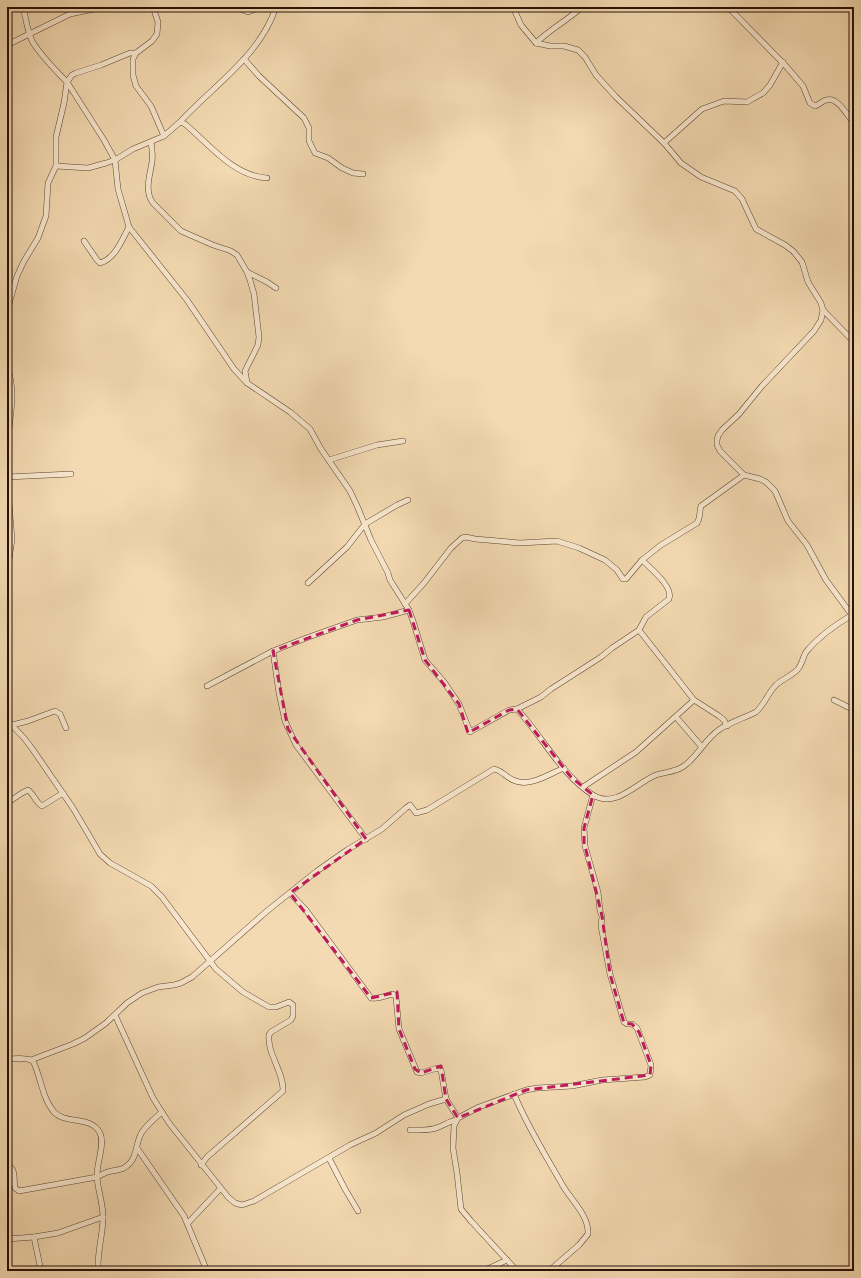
<svg xmlns="http://www.w3.org/2000/svg" width="861" height="1278" viewBox="0 0 861 1278" font-family="'EB Garamond',serif">
	<style>
		.lines { fill: none; stroke-linecap: round; stroke-linejoin: round }
		.minor-casing { stroke: #5a4332; stroke-width: 6 }
		.minor { stroke: #f8e7cd; stroke-width: 5 }
		.marked { fill: none; stroke: #c2185b; stroke-width: 3; stroke-dasharray: 8 5; stroke-linejoin: round }
	</style>
	<rect width="100%" height="100%" fill="#f4dab2"/>
	<filter id="stains"><feTurbulence type="fractalNoise" baseFrequency=".005" numOctaves="4"/><feColorMatrix values="0 0 0 0 .2 0 0 0 0 .09 0 0 0 0 .02 0 0 0 .5 -.17"/></filter>
	<radialGradient id="worn" r=".72"><stop offset=".6" stop-color="#630" stop-opacity="0"/><stop offset="1" stop-color="#630" stop-opacity=".3"/></radialGradient>
	<g class="lines">
		<g class="minor-casing">
			<g id="minor">
				<path d="M153,7L158,22L157,34L152,41L136,53L133,59V75L136,86L151,106L164,136"/>
				<path d="M236,7L248,12L260,7"/>
				<path d="M513,7L521,25L536,43L550,46H564L578,50L585,57L596,75L616,97L664,143L681,163L701,177L735,191L742,199L756,229L785,245L793,251L802,262L808,282L821,303L823,310L821,320L814,331L762,386L739,414L722,430L718,436L717,440V445L720,451L744,475L760,479L766,482L775,491L788,521L807,545L826,580L854,618"/>
				<path d="M728,7L785,65L803,86L810,103L815,106C819,105 822,101 826,100C838,96 847,116 854,123"/>
				<path d="M536,43C550,29 568,20 582,7"/>
				<path d="M7,45L70,14L103,7"/>
				<path d="M136,53H130L101,65L76,73L72,75L67,82L104,140L115,160L118,189L129,227L187,300L234,369L247,383L290,412L310,429L321,449L350,491L358,508L371,540L388,573L390,580L409,610L413,621L425,660L444,682L459,704L470,732L509,710L517,709C543,737 561,775 593,795C616,809 636,783 656,775C665,772 676,772 684,766C698,756 705,739 720,729C731,722 744,718 756,712C764,705 768,693 776,685C782,679 792,676 798,669C802,664 803,657 806,652C819,636 835,625 852,615"/>
				<path d="M244,59L259,76L304,118L309,128V141L315,153L328,158L342,168L353,173L363,174"/>
				<path d="M180,122C213,86 260,56 276,7"/>
				<path d="M151,142C152,148 153,155 152,162C150,175 144,191 153,203L181,231L213,245L231,251L237,255L247,272L250,280L254,294L259,337L258,345L245,371L247,383"/>
				<path d="M664,143L702,109L724,101L747,102L763,93L770,85L783,62"/>
				<path d="M56,166L88,168L106,163L115,160L133,149L164,136L180,122L185,124C209,144 233,176 267,178"/>
				<path d="M84,241L97,260L100,263C115,259 122,240 129,227"/>
				<path d="M247,272L267,282L276,288"/>
				<path d="M823,310L854,342"/>
				<path d="M7,338L9,323V304L17,276L24,261L38,238L46,216L48,183L56,166V137L64,103L67,82C56,71 40,54 32,41C27,30 26,18 23,7"/>
				<path d="M7,367C17,392 9,420 7,446"/>
				<path d="M329,460L377,445L403,441"/>
				<path d="M7,477L71,474"/>
				<path d="M7,481L12,539L7,573"/>
				<path d="M308,583L347,547L365,524L397,505L408,500"/>
				<path d="M405,604L424,583L451,548L462,538L466,537L475,539L520,543L557,541L579,548L605,560L617,570L623,579H626L642,560L661,545L697,523C701,517 699,512 701,506L744,475"/>
				<path d="M639,630L694,700L719,716L724,720L727,726"/>
				<path d="M273,651L279,693L285,721L296,745L366,839"/>
				<path d="M207,686L273,651L306,638L357,620L383,617L409,610"/>
				<path d="M834,700L854,710"/>
				<path d="M517,709L541,697L551,689L601,657L612,648L639,630L646,617L669,599C674,587 650,568 642,560"/>
				<path d="M676,717L701,746"/>
				<path d="M7,720L24,738L31,747L73,808L100,854L110,863L151,886L162,897L216,969L243,992L269,1007H276L289,1002L293,1005V1016L291,1020L271,1032L269,1035C267,1054 284,1072 283,1091L207,1157L201,1165"/>
				<path d="M12,725L28,721L55,711L60,714L66,728"/>
				<path d="M583,787L636,752L694,700"/>
				<path d="M7,803L22,793L28,790C34,794 35,802 42,806L63,793"/>
				<path d="M290,893L306,910L371,998C378,1000 386,995 393,994L396,997L399,1029L417,1072L421,1073L437,1068L441,1070L446,1099L458,1118L454,1126L453,1148L457,1173L461,1209L471,1221L517,1271"/>
				<path d="M115,1015L153,1098L169,1123L228,1197L235,1203L242,1205L254,1201L350,1145L376,1133L404,1115L429,1104L446,1099"/>
				<path d="M7,1059C15,1059 26,1057 33,1061C41,1077 42,1098 54,1112C66,1125 91,1115 100,1133C105,1144 97,1162 97,1175C97,1188 103,1202 103,1217C103,1235 97,1252 98,1271"/>
				<path d="M31,1060L73,1044L85,1038L106,1023L127,1003L142,993L158,987L174,985L181,983L192,977L267,911L317,871L347,850L382,829L406,808L410,805L416,813L427,810L494,769C501,770 506,777 513,780C529,788 549,774 564,768"/>
				<path d="M514,1094C527,1126 546,1156 563,1186C572,1201 589,1216 588,1234L579,1245L549,1271"/>
				<path d="M458,1118L479,1107L526,1090L537,1088L572,1086L602,1080L645,1077L650,1075L651,1065L637,1028L632,1024H627L624,1022L610,974L601,926L602,916L600,911L598,892L585,846L584,828L593,795"/>
				<path d="M410,1130C419,1130 430,1131 439,1127C446,1124 450,1121 457,1120"/>
				<path d="M137,1148L184,1216L207,1271"/>
				<path d="M329,1158L345,1189L358,1211"/>
				<path d="M7,1165C17,1169 13,1180 15,1188L19,1191L97,1177C100,1175 103,1174 105,1173C111,1170 118,1171 124,1168C139,1159 134,1145 142,1132C147,1125 155,1118 162,1112"/>
				<path d="M188,1223L220,1189"/>
				<path d="M34,1237L41,1271"/>
				<path d="M7,1239L34,1237L58,1233L103,1217"/>
				<path d="M483,1271L507,1260"/>
			</g>
		</g>
		<use href="#minor" class="minor"/>
	</g>
	<path class="marked" d="M409,610L425,660L459,704L468,733L509,710L517,709L571,777L593,795L584,828V842L602,916L610,974L624,1023L632,1024L639,1032L651,1065L650,1075L526,1090L458,1118L446,1099L441,1066L421,1073L415,1069L399,1029L397,992L371,998L290,893L366,839L288,729L273,651L357,620Z"/>
	<rect width="861" height="1278" fill="none" stroke="#f4dab2" stroke-width="24"/>
	<rect x="8" y="8" width="845" height="1262" fill="none" stroke="#271108" stroke-width="2"/>
	<rect x="12" y="12" width="837" height="1254" fill="none" stroke="#271108"/>
	<rect width="100%" height="100%" filter="url(#stains)"/>
	<rect width="100%" height="100%" fill="url(#worn)"/>
</svg>
